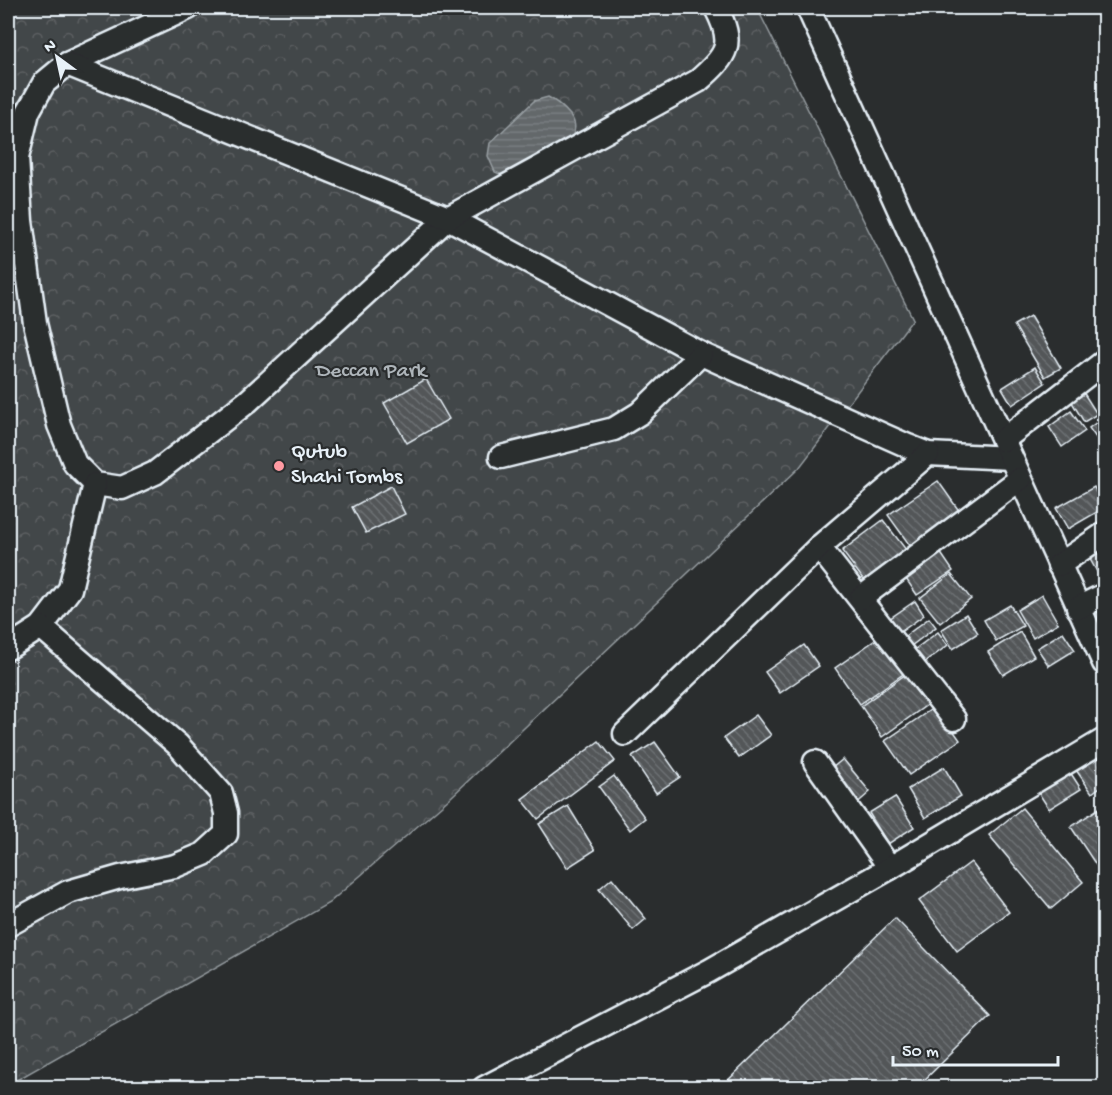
<svg xmlns="http://www.w3.org/2000/svg" width="1112" height="1095" viewBox="0 0 1112 1095" font-family="'Gochi Hand',sans-serif">
	<style>
		.park { fill: url(#park-crowns); stroke: #959ca0; stroke-width: 1.5 }
		.water { fill: url(#water-rules); stroke: #989fa3; stroke-width: 1.5 }
		.building { fill: url(#building-back-hatch); stroke: #e8f1f8; stroke-width: 1.5 }
		.lines { fill: none; stroke-linecap: round; stroke-linejoin: round }
		.minor-casing { stroke: #e8f1f8; stroke-width: 27 }
		.minor { stroke: #2a2d2e; stroke-width: 22 }
		.poi-dot { fill: #ff9aa2; stroke: #2a2d2e; stroke-width: 2 }
		.labels { text-anchor: middle; dominant-baseline: central; stroke-width: 4.5; stroke-linejoin: round; paint-order: stroke }
		.park-label { font-size: 22px; fill: #aeb5ba; stroke: #2a2d2e }
		.poi-label { font-size: 22px; fill: #e8f1f8; stroke: #2a2d2e; text-anchor: start }
	</style>
	<defs>
		<pattern id="park-crowns" width="20" height="18" patternUnits="userSpaceOnUse" patternTransform="scale(1.5)"><rect width="20" height="18" fill="#424648"/><path d="M2 6a3 3 0 1 1 6 0M12 15a3 3 0 1 1 6 0" fill="none" stroke="#5d6163"/></pattern>
		<pattern id="water-rules" width="6" height="5" patternUnits="userSpaceOnUse" patternTransform="scale(1.5)"><rect width="6" height="5" fill="#63686b"/><path d="M0 2.5h6" fill="none" stroke="#797e81"/></pattern>
		<pattern id="building-back-hatch" width="6" height="6" patternUnits="userSpaceOnUse" patternTransform="scale(1.5)"><rect width="6" height="6" fill="#535759"/><path d="M-1 5l2 2M0 0l6 6M5-1l2 2" fill="none" stroke="#6c7072"/></pattern>
	</defs>
	<rect width="100%" height="100%" fill="#2a2d2e"/>
	<filter id="ink" filterUnits="userSpaceOnUse"><feTurbulence type="fractalNoise" baseFrequency=".0167" numOctaves="2"/><feDisplacementMap in="SourceGraphic" scale="12" xChannelSelector="R" yChannelSelector="G"/><feConvolveMatrix kernelMatrix="1 2 1 2 8 2 1 2 1" color-interpolation-filters="sRGB"/></filter>
	<g filter="url(#ink)">
		<path class="park" d="M8,8H757L913,319L799,468L450,798L329,903L8,1085Z"/>
		<path class="water" d="M548,97C558,102 563,107 570,115C593,144 527,166 507,177L495,172L488,156L490,143L534,101Z"/>
		<g class="building">
			<path d="M1030,316L1061,368L1045,377L1014,325Z"/>
			<path d="M1035,367L1045,383L1012,405L1002,388Z"/>
			<path d="M426,379L449,419L407,443L384,403Z"/>
			<path d="M1083,392L1097,414L1084,422L1070,399Z"/>
			<path d="M1071,411L1085,431L1062,447L1049,427Z"/>
			<path d="M1104,417V449L1089,428Z"/>
			<path d="M938,481L960,512L911,547L888,515Z"/>
			<path d="M1104,482V495L1098,486Z"/>
			<path d="M391,486L405,514L366,533L352,507Z"/>
			<path d="M1094,487L1104,508L1068,529L1056,508Z"/>
			<path d="M883,520L907,551L866,583L842,551Z"/>
			<path d="M1104,543V584L1087,554Z"/>
			<path d="M938,549L953,571L917,595L902,573Z"/>
			<path d="M951,574L971,599L940,623L920,598Z"/>
			<path d="M1042,595L1058,623L1033,638L1017,610Z"/>
			<path d="M915,601L924,615L899,633L889,619Z"/>
			<path d="M1104,601V635L1090,609Z"/>
			<path d="M1010,605L1023,626L996,641L984,620Z"/>
			<path d="M966,614L978,633L953,649L941,630Z"/>
			<path d="M929,618L936,627L911,646L904,637Z"/>
			<path d="M938,632L948,645L924,663L914,650Z"/>
			<path d="M1020,632L1034,656L1003,675L988,652Z"/>
			<path d="M1063,632L1075,650L1049,666L1037,648Z"/>
			<path d="M884,634L909,670L860,704L835,668Z"/>
			<path d="M804,645L819,666L780,693L765,672Z"/>
			<path d="M909,672L931,702L882,737L861,706Z"/>
			<path d="M936,706L960,740L909,775L885,741Z"/>
			<path d="M756,715L771,735L739,758L724,738Z"/>
			<path d="M599,741L615,761L538,819L522,799Z"/>
			<path d="M655,742L680,777L656,793L632,757Z"/>
			<path d="M1104,750V784L1092,793L1076,770Z"/>
			<path d="M843,759L870,792L853,807L826,773Z"/>
			<path d="M944,767L961,796L925,818L908,789Z"/>
			<path d="M1070,772L1081,789L1049,809L1038,792Z"/>
			<path d="M614,776L645,818L630,830L599,787Z"/>
			<path d="M895,797L914,827L888,844L869,813Z"/>
			<path d="M1104,805V860L1096,865L1071,827Z"/>
			<path d="M568,806L595,850L567,868L539,824Z"/>
			<path d="M1022,808L1083,882L1051,909L989,835Z"/>
			<path d="M971,862L1009,912L957,951L919,901Z"/>
			<path d="M612,878L646,919L633,930L599,889Z"/>
			<path d="M895,918L990,1016L916,1088H720Z"/>
		</g>
		<g class="lines">
			<g class="minor-casing">
				<g id="minor">
					<path d="M188,8L67,64L44,83L28,112L17,158L21,221L35,323L59,425L75,464L95,484L122,488L155,473L247,402L448,218L701,354L908,446L928,454L1011,458"/>
					<path d="M808,8L1104,663"/>
					<path d="M67,64L448,218L698,81C728,55 735,44 716,8"/>
					<path d="M1003,440L1104,362"/>
					<path d="M501,457L614,429L640,413L701,354"/>
					<path d="M819,547L954,719"/>
					<path d="M1059,565L1104,534"/>
					<path d="M861,598L1020,479"/>
					<path d="M1078,608L1104,595"/>
					<path d="M8,648L41,627L70,589L95,484"/>
					<path d="M625,734L819,547L928,454"/>
					<path d="M815,762L890,868"/>
					<path d="M8,925L68,892L120,877L175,866L204,854L226,834V813L221,793L178,745L41,627"/>
					<path d="M484,1088L709,971L890,868L1104,740"/>
				</g>
			</g>
			<use href="#minor" class="minor"/>
		</g>
	</g>
	<circle class="poi-dot" cx="279" cy="466" r="6"/>
	<g class="labels">
		<g class="park-label">
			<text x="371" y="372">Deccan Park</text>
		</g>
		<g class="poi-label">
			<text x="291" y="453">Qutub<tspan x="291" dy="25">Shahi Tombs</tspan></text>
		</g>
	</g>
	<rect width="1112" height="1095" fill="none" stroke="#2a2d2e" stroke-width="30"/>
	<rect x="15" y="15" width="1082" height="1065" fill="none" stroke="#e8f1f8" stroke-width="2" filter="url(#ink)"/>
	<g transform="translate(57 57) rotate(327)" stroke="#2a2d2e" stroke-width="4.5" paint-order="stroke">
	<path d="M0-4.5L10 22L0 15L-10 22Z" fill="#e8f1f8"/>
	<text y="-9" font-size="16" font-weight="bold" text-anchor="middle" fill="#e8f1f8">N</text>
	</g>
	<path d="M893 1056v9h165v-9" fill="none" stroke="#e8f1f8" stroke-width="3"/>
	<text x="902" y="1056" font-size="18" fill="#e8f1f8" stroke="#2a2d2e" stroke-width="4.5" paint-order="stroke">50 m</text>
</svg>
